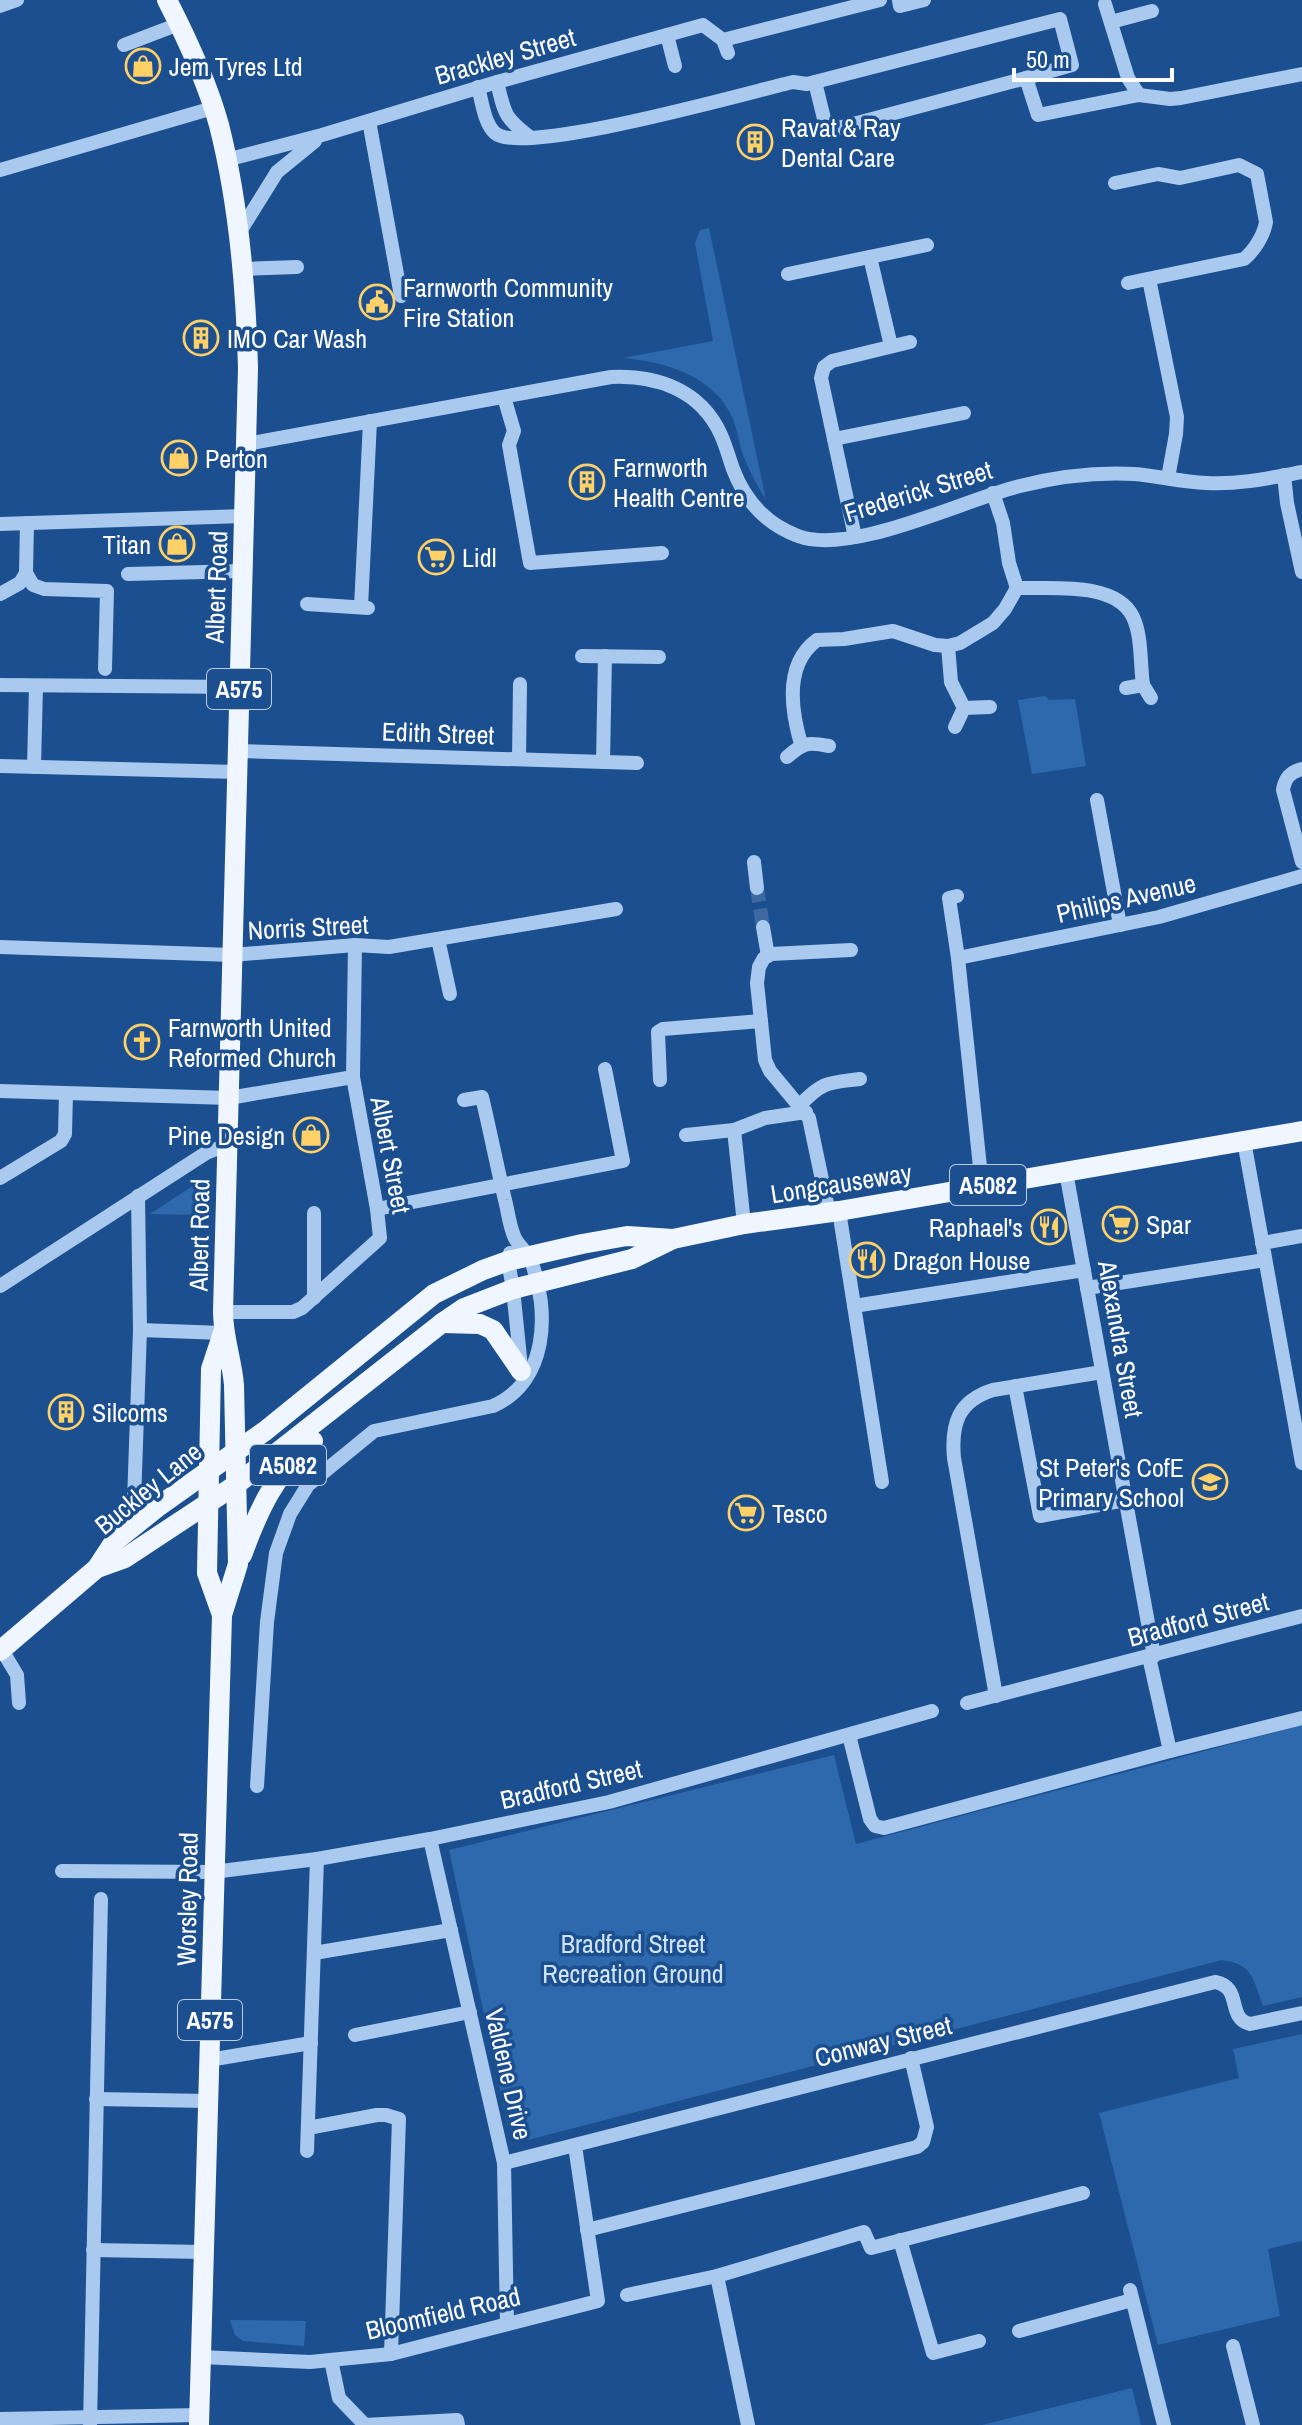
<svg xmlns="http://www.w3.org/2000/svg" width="1302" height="2425" viewBox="0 0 1302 2425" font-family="'Archivo Narrow',sans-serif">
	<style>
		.green { fill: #2e69ad }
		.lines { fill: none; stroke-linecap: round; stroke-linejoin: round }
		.minor-tunnel { stroke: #3d69a0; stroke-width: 14; stroke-dasharray: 14 7; stroke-linecap: butt }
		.minor { stroke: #a9c9ee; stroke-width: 14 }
		.major { stroke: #f0f6ff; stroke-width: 20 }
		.labels { text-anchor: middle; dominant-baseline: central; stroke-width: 7; stroke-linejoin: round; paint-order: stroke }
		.shield { fill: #1b4f8f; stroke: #bbcadd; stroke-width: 2 }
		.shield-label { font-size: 24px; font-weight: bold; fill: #fff }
		.street-label { font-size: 26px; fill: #fff; stroke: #1b4f8f }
		.poi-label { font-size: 26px; fill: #fff; stroke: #1b4f8f; text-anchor: start }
		.park-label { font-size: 26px; fill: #cfe3fa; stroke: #1b4f8f }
	</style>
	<rect width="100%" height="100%" fill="#1b4f8f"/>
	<g class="green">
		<path d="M709,228L766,500C757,485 749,471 743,455C739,443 737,430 733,419C714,375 665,362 623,358L713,341L695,243L700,230Z"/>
		<path d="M1045,696L1049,700L1075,699L1086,766L1032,774L1018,700Z"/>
		<path d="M200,1181L199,1215L150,1214Z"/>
		<path d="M1302,1725V1997L1263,2006C1253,1979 1253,1964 1222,1960L528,2140L516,2136L508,2127L449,1850L834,1755L856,1844Z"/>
		<path d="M1302,2034V2241L1268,2249L1280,2316L1158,2345L1099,2113L1239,2078L1233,2049Z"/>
		<path d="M230,2320L306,2321L304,2346L243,2341L235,2335Z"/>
		<path d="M1132,2388L1141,2425H982Z"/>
	</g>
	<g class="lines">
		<path class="minor-tunnel" d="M757,888L763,927"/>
		<g class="minor">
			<path d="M899,0L900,6L924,0"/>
			<path d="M1105,4L1128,78L1139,95"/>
			<path d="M0,6L17,0"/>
			<path d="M1111,22L1152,11"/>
			<path d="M667,35L675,66"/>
			<path d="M723,40L880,0"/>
			<path d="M124,45L179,24"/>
			<path d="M497,82C505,115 504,117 531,138"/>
			<path d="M815,82L827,131L1026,78L1038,115L1139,95L1170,99L1181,98L1302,74"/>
			<path d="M478,87C482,101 484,123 495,133C522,157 750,92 793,82L807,84L1060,19L1072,65L1026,78"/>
			<path d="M369,121L401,296"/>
			<path d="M226,160L322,135L497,82L703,25L723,40L728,53"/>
			<path d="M0,170L213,108"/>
			<path d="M1115,183L1158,174L1180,178L1239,165L1257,174L1266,222C1264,235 1254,251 1244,259L1128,283"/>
			<path d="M239,233L277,172L315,141"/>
			<path d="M870,257L891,346"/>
			<path d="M242,269L297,267"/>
			<path d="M788,274L927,245"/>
			<path d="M1149,279L1177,417L1176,434L1168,478"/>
			<path d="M504,397L514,431L509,445L530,563L662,553"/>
			<path d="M834,439L964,413"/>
			<path d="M247,444L611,377C657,375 701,390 721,435C726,446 729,458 733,469C745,501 766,524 798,536C851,556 963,500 1020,486C1056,477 1096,472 1134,474C1158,476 1182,482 1206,483C1238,485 1270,478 1302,472"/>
			<path d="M1284,475L1287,503L1302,572"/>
			<path d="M993,493L1003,523L1009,563L1017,588"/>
			<path d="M0,524L244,516"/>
			<path d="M855,537L821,378L824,367L832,361L910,342"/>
			<path d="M26,573L33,585L44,589L107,591L105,669"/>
			<path d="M128,574L242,571"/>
			<path d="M0,594L20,583L26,573L27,523"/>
			<path d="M307,604L368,608"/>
			<path d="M361,607L370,421"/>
			<path d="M948,646L951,682L964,708"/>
			<path d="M582,656L659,657"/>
			<path d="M0,685L239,687"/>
			<path d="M1126,688L1143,685L1151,698"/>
			<path d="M955,727L964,708L990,707"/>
			<path d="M801,744C791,710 784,664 817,640L844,639L893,631L935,645L948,646L960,643L993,623L1005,609L1017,588C1051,589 1116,581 1133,617C1142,636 1140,663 1143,685"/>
			<path d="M238,751L637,763"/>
			<path d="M787,757C804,742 808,742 829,746"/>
			<path d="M519,759L520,684"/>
			<path d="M603,762L605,656"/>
			<path d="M0,766L238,772"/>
			<path d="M34,767L36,686"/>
			<path d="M1302,769C1290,772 1285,778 1283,790L1302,862"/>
			<path d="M1097,800L1120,925"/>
			<path d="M754,862L757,888"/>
			<path d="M957,896L949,898L958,958L982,1186"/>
			<path d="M763,927L768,956"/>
			<path d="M438,939L450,994"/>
			<path d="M0,947L232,955L355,945L389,947L616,909"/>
			<path d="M958,958L1159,917L1302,876"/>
			<path d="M660,1080L658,1032L663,1029L761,1021"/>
			<path d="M0,1091L229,1098L353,1077"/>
			<path d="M800,1105C823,1081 828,1083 860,1079"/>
			<path d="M734,1130L744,1224"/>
			<path d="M686,1135L734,1130L765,1118L806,1112"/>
			<path d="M1244,1141L1302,1463"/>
			<path d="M1066,1172L1154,1656"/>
			<path d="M0,1178L61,1141L65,1134L66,1093"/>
			<path d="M138,1196L140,1330L134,1501L135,1507L145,1518"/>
			<path d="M377,1209L623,1161L605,1069"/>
			<path d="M839,1211L882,1482"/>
			<path d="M314,1213V1298"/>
			<path d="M829,1213L809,1118L770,1071L765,1060L757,983L759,967L764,958L771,954L851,950"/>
			<path d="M1262,1243L1302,1236"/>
			<path d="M510,1253L508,1261L513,1289L521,1367"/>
			<path d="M0,1286L206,1153L227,1145"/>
			<path d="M1087,1288L1265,1260"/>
			<path d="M854,1306L1084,1270"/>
			<path d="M223,1312H293L302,1308L380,1238L377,1209L353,1077L355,945"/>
			<path d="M140,1330L223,1333"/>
			<path d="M1015,1386L1040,1516L1125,1500"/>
			<path d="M2,1650L17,1675L19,1703"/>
			<path d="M1149,1657L1170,1751"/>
			<path d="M996,1696L954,1458C951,1424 958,1401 993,1390L1102,1372"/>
			<path d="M967,1703L1302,1616"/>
			<path d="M849,1735L870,1819L875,1826L884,1828L1170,1751L1302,1718"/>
			<path d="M257,1786L267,1622L276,1553L290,1514L308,1485L374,1431L493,1406C548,1382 550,1311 531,1261C527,1251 517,1245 514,1236C509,1224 508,1211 505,1200C497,1166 490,1131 482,1097L464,1100"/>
			<path d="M430,1839L504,2163L507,2324"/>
			<path d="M62,1871L213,1872L317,1859L430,1839L609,1802L932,1711"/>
			<path d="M314,1953L451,1930"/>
			<path d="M355,2035L470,2012"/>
			<path d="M209,2060L311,2043"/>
			<path d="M96,2099L208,2101"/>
			<path d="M308,2128L377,2115H386L399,2119L391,2354"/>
			<path d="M307,2151L317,1859"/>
			<path d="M504,2163L1215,1982C1243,1987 1226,2018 1250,2024L1302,2013"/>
			<path d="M587,2230L917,2147L923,2142L927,2127L911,2058"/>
			<path d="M900,2240L933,2353L979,2341"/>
			<path d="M93,2250L204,2252"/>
			<path d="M1130,2290L1164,2425"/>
			<path d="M627,2295L717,2276"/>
			<path d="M1019,2331L1132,2300"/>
			<path d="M1233,2346L1253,2425"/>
			<path d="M201,2357L310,2362L391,2354L598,2301L575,2146"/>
			<path d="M331,2360L339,2398L365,2425L457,2420L458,2425"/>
			<path d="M0,2419L199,2415"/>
			<path d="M90,2425L101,1899"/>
			<path d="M748,2425L717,2276L864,2232L871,2248L1083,2193"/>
		</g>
		<g class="major">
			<path d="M167,0C186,37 208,85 219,125C239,204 246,286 248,368L223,1312C223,1337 232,1360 234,1385L238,1564L222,1615L199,2425"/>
			<path d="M442,1323L480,1324L493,1330L521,1371"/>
			<path d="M242,1555C258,1511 276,1471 313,1441"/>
			<path d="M97,1568L125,1558L237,1484L442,1323L464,1308L513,1289L632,1259L673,1239L744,1224L839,1211L1302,1131"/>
			<path d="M222,1615L207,1573L211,1369L223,1333"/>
			<path d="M0,1651L97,1568L114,1542L159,1506L265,1431L434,1294L483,1270L508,1261L582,1244L627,1236L673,1239"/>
		</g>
	</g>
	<defs>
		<g id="shop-ring" transform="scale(1.8)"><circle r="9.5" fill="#1b4f8f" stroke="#ffd166" stroke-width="1.5"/><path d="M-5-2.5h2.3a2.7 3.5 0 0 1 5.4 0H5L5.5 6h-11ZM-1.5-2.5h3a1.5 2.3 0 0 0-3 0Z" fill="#ffd166"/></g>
		<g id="building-ring" transform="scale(1.8)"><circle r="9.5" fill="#1b4f8f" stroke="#ffd166" stroke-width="1.5"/><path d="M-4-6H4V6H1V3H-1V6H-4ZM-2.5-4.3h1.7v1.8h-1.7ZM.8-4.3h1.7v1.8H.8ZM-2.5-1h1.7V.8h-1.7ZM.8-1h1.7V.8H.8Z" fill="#ffd166"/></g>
		<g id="civic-ring" transform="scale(1.8)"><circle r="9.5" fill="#1b4f8f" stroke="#ffd166" stroke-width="1.5"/><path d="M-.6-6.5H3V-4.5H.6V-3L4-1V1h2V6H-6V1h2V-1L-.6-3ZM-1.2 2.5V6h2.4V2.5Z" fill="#ffd166"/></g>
		<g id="supermarket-ring" transform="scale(1.8)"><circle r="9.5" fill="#1b4f8f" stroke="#ffd166" stroke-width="1.5"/><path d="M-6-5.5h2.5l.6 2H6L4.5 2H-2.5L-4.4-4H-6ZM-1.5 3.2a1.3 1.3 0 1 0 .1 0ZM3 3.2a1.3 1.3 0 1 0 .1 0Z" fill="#ffd166"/></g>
		<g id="church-ring" transform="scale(1.8)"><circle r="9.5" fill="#1b4f8f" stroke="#ffd166" stroke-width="1.5"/><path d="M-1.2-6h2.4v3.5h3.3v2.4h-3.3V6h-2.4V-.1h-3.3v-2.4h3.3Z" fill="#ffd166"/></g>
		<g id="restaurant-ring" transform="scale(1.8)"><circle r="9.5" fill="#1b4f8f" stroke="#ffd166" stroke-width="1.5"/><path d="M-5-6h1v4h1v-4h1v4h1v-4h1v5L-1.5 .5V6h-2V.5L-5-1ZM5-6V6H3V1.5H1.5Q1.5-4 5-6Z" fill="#ffd166"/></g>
		<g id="school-ring" transform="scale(1.8)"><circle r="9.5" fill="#1b4f8f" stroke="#ffd166" stroke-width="1.5"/><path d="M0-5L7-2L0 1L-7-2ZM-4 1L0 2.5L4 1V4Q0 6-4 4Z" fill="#ffd166"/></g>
	</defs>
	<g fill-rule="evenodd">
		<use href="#shop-ring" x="143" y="66"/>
		<use href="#building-ring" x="755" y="142"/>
		<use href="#civic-ring" x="377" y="302"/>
		<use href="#building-ring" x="201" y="338"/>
		<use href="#shop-ring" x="179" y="458"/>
		<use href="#building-ring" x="587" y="482"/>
		<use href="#shop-ring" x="177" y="544"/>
		<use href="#supermarket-ring" x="436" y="557"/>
		<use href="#church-ring" x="142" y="1042"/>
		<use href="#shop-ring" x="311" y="1135"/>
		<use href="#supermarket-ring" x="1120" y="1224"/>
		<use href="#restaurant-ring" x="1049" y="1227"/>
		<use href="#restaurant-ring" x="867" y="1260"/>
		<use href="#building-ring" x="66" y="1412"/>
		<use href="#school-ring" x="1210" y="1482"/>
		<use href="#supermarket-ring" x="746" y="1513"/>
	</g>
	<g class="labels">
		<g class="shield">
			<rect x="207" y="669" width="64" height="40" rx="6"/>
			<rect x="950" y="1165" width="76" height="40" rx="6"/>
			<rect x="250" y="1445" width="76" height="40" rx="6"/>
			<rect x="178" y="2000" width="64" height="40" rx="6"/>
		</g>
		<g class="shield-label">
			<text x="239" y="689">A575</text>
			<text x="988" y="1185">A5082</text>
			<text x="288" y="1465">A5082</text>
			<text x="210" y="2020">A575</text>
		</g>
		<g class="street-label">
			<text transform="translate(505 56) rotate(-16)">Brackley Street</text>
			<text transform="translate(918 491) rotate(-17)">Frederick Street</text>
			<text transform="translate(216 587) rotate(-88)">Albert Road</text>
			<text transform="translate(438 733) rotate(2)">Edith Street</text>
			<text transform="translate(1126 898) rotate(-13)">Philips Avenue</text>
			<text transform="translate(308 927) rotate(-3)">Norris Street</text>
			<text transform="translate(391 1155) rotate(79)">Albert Street</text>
			<text transform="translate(841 1183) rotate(-9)">Longcauseway</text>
			<text transform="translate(199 1235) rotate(-89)">Albert Road</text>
			<text transform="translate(1121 1339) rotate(80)">Alexandra Street</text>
			<text transform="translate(148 1488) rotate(-39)">Buckley Lane</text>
			<text transform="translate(1198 1619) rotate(-15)">Bradford Street</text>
			<text transform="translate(571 1784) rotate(-13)">Bradford Street</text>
			<text transform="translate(187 1899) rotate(-89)">Worsley Road</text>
			<text transform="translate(883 2041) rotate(-14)">Conway Street</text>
			<text transform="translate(509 2074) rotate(77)">Valdene Drive</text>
			<text transform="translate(443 2313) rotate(-13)">Bloomfield Road</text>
		</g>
		<g class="poi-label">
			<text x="169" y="66">Jem Tyres Ltd</text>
			<text x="781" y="127">Ravat &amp; Ray<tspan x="781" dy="30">Dental Care</tspan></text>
			<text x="403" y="287">Farnworth Community<tspan x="403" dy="30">Fire Station</tspan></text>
			<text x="227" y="338">IMO Car Wash</text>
			<text x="205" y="458">Perton</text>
			<text x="613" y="467">Farnworth<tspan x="613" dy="30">Health Centre</tspan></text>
			<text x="151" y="544" text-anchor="end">Titan</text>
			<text x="462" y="557">Lidl</text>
			<text x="168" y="1027">Farnworth United<tspan x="168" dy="30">Reformed Church</tspan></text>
			<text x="285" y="1135" text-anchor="end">Pine Design</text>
			<text x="1146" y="1224">Spar</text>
			<text x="1023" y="1227" text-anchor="end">Raphael's</text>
			<text x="893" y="1260">Dragon House</text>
			<text x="92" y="1412">Silcoms</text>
			<text x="1184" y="1467" text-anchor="end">St Peter's CofE<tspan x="1184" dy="30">Primary School</tspan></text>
			<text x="772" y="1513">Tesco</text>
		</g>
		<g class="park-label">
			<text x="633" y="1943">Bradford Street<tspan x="633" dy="30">Recreation Ground</tspan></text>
		</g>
	</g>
	<path d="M1014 68v12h158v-12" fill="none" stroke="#ffffff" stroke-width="4"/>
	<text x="1026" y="68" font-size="24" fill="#ffffff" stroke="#1b4f8f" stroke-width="6" paint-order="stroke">50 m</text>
</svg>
